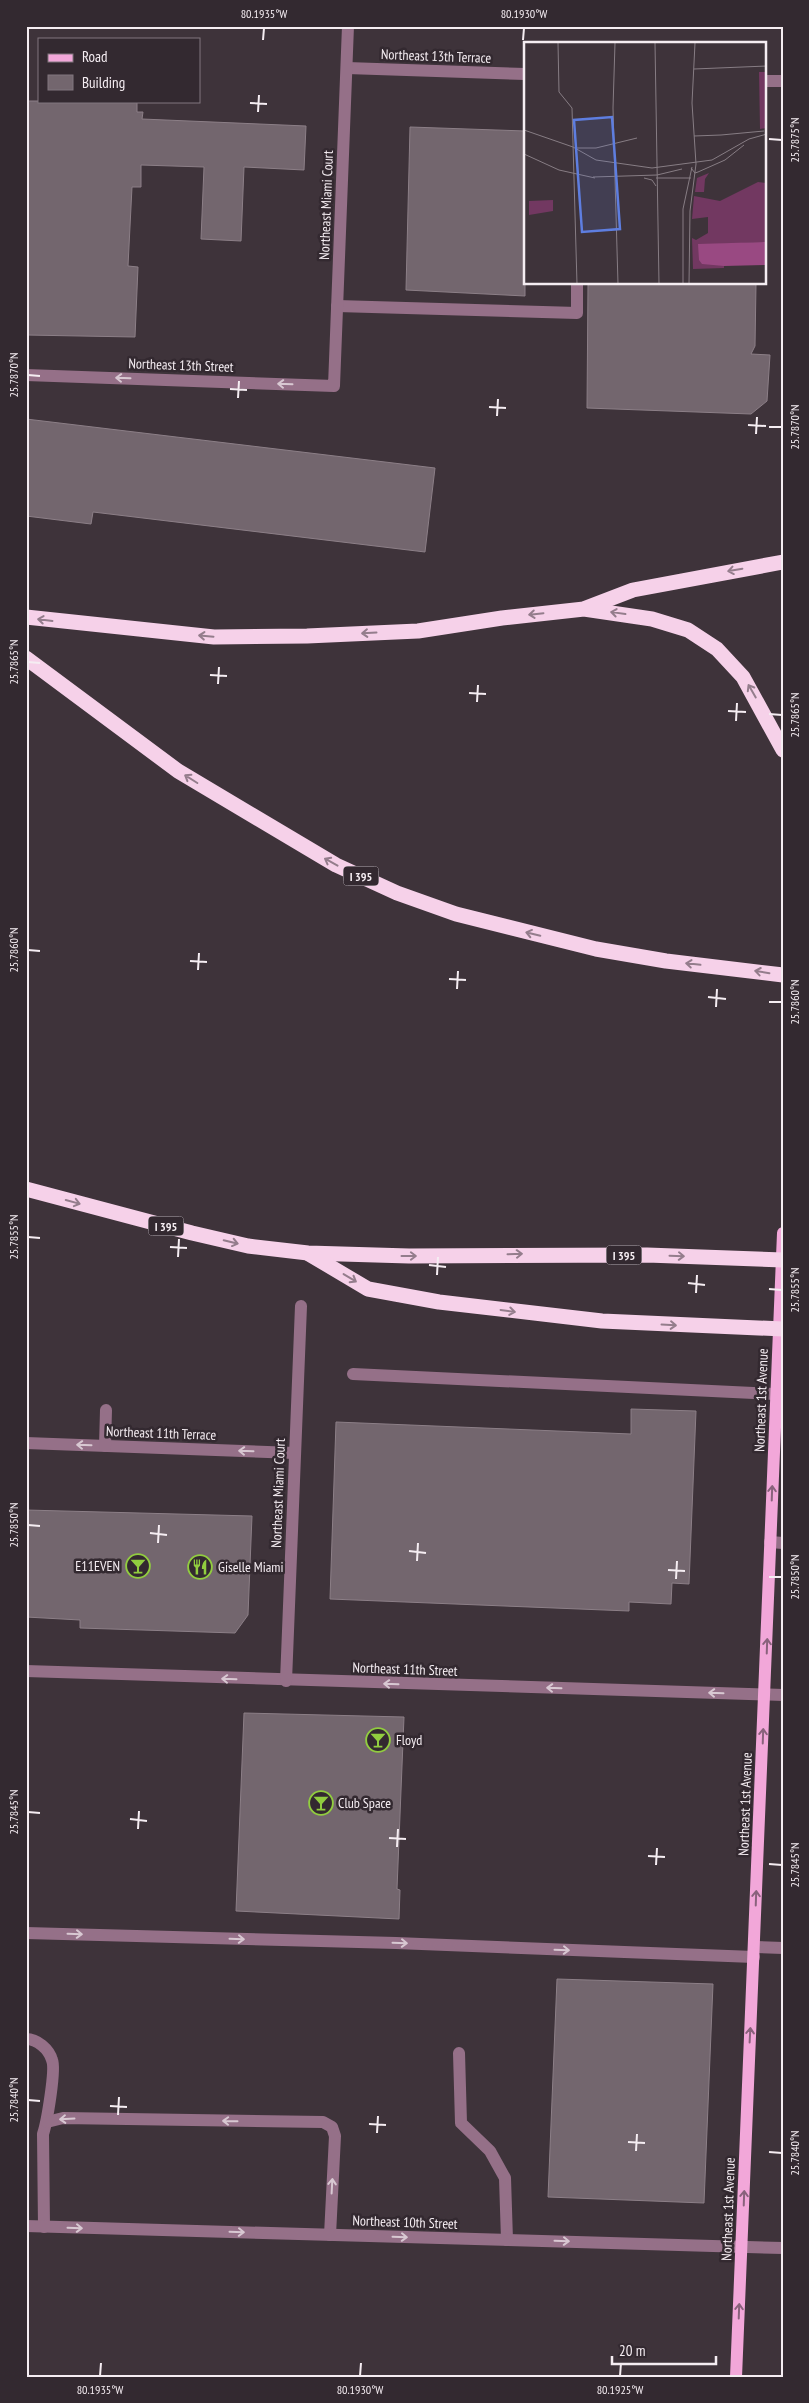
<svg xmlns="http://www.w3.org/2000/svg" width="809" height="2403" viewBox="0 0 809 2403" font-family="'PT Sans Narrow',sans-serif">
	<style>
		.building { fill: #73666e; stroke: #8c7f87 }
		.lines { fill: none; stroke-linecap: round; stroke-linejoin: round }
		.minor { stroke: #957088; stroke-width: 12 }
		.major { stroke: #f2a7d9; stroke-width: 12 }
		.highway { stroke: #f6d1e9; stroke-width: 15 }
		.oneway { stroke: #d8c8d2 }
		.oneway2 { stroke: #947d8c }
		.oneway3 { stroke: #89627c }
		.ticks { fill: none; stroke: #f5edf2; stroke-width: 2 }
		.labels { text-anchor: middle; dominant-baseline: central; stroke-width: 5; stroke-linejoin: round; paint-order: stroke }
		.shield { fill: #332930; stroke: #bbb2b8; stroke-width: 1 }
		.shield-label { font-size: 12px; font-weight: bold; fill: #f5edf2 }
		.street-label { font-size: 14px; fill: #f5edf2; stroke: #332930 }
		.poi-label { font-size: 14px; fill: #f5edf2; stroke: #332930; text-anchor: start }
		.inset-road { fill: none; stroke: #877d84; stroke-width: 1 }
		.view { fill: #5e7ee0; fill-opacity: 0.15; stroke: #5e7ee0; stroke-width: 2.5 }
		.inset-edge { fill: none; stroke: #f5edf2; stroke-width: 2.5 }
		.neatline { fill: none; stroke: #f5edf2; stroke-width: 2 }
		.ticks-label { font-size: 12px; text-anchor: middle; fill: #f5edf2 }
	</style>
	<rect width="100%" height="100%" fill="#3e333a"/>
	<g class="building">
		<path d="M26,101H137V112H143L142,119L306,126L304,170L244,167L241,241L201,239L204,167L141,165V187H132L128,266L138,267L135,337L26,335Z"/>
		<path d="M410,127L525,131V296L406,290Z"/>
		<path d="M588,284H756L755,346L751,354L770,355L767,401L751,414L587,408Z"/>
		<path d="M26,419L435,468L425,552L93,512L91,524L26,516Z"/>
		<path d="M631,1409L696,1411L689,1584L672,1583L671,1604L629,1602V1611L330,1599L336,1422L631,1434Z"/>
		<path d="M26,1510L252,1516L248,1615L235,1633L80,1628V1620L26,1617Z"/>
		<path d="M244,1713L404,1717L397,1889L400,1890L399,1919L236,1911Z"/>
		<path d="M557,1979L713,1984L704,2203L548,2197Z"/>
	</g>
	<g class="lines">
		<g class="minor">
			<path d="M347,68L525,74"/>
			<path d="M765,81H783"/>
			<path d="M337,306L577,313V284"/>
			<path d="M26,375L334,386L348,26"/>
			<path d="M353,1374L775,1394"/>
			<path d="M26,1443L295,1453"/>
			<path d="M105,1446L106,1410"/>
			<path d="M770,1542L783,1543"/>
			<path d="M26,1671L783,1695"/>
			<path d="M286,1681L301,1306"/>
			<path d="M26,1933L396,1943L754,1957"/>
			<path d="M754,1947L783,1948"/>
			<path d="M26,2039C37,2039 49,2049 52,2060C56,2069 47,2122 43,2134L44,2227"/>
			<path d="M459,2053L461,2123L490,2151L505,2178L507,2240"/>
			<path d="M47,2122L63,2118L323,2122L332,2127L335,2136L330,2235"/>
			<path d="M26,2226L783,2248"/>
		</g>
		<path class="major" d="M736,2377L783,1233"/>
		<g class="highway">
			<path d="M586,608L633,590L783,562"/>
			<path d="M26,617L214,637L307,636L418,631L502,618L584,609L652,619L688,630L717,649L743,677L783,750"/>
			<path d="M26,658L178,771L336,865L397,893L456,914L596,949L666,961L783,975"/>
			<path d="M26,1189L192,1233L248,1246L308,1253L409,1256L647,1255L783,1260"/>
			<path d="M309,1254L368,1289L439,1302L602,1321L783,1329"/>
		</g>
	</g>
	<defs><path id="oneway-shaft" d="M-6 0H5M1.5-3L5.5 0L1.5 3" fill="none" stroke-width="1.6" stroke-linecap="round" stroke-linejoin="round" transform="scale(1.25)"/></defs>
	<g class="oneway">
		<use href="#oneway-shaft" transform="translate(123 378) rotate(-178)"/>
		<use href="#oneway-shaft" transform="translate(285 384) rotate(-178)"/>
		<use href="#oneway-shaft" transform="translate(84 1445) rotate(-178)"/>
		<use href="#oneway-shaft" transform="translate(246 1451) rotate(-178)"/>
		<use href="#oneway-shaft" transform="translate(229 1679) rotate(-178)"/>
		<use href="#oneway-shaft" transform="translate(391 1684) rotate(-178)"/>
		<use href="#oneway-shaft" transform="translate(554 1688) rotate(-178)"/>
		<use href="#oneway-shaft" transform="translate(716 1693) rotate(-178)"/>
		<use href="#oneway-shaft" transform="translate(75 1934) rotate(2)"/>
		<use href="#oneway-shaft" transform="translate(237 1939) rotate(2)"/>
		<use href="#oneway-shaft" transform="translate(400 1943) rotate(2)"/>
		<use href="#oneway-shaft" transform="translate(562 1950) rotate(2)"/>
		<use href="#oneway-shaft" transform="translate(67 2119) rotate(177)"/>
		<use href="#oneway-shaft" transform="translate(230 2121) rotate(-179)"/>
		<use href="#oneway-shaft" transform="translate(332 2186) rotate(-87)"/>
		<use href="#oneway-shaft" transform="translate(75 2228) rotate(2)"/>
		<use href="#oneway-shaft" transform="translate(237 2232) rotate(2)"/>
		<use href="#oneway-shaft" transform="translate(400 2237) rotate(2)"/>
		<use href="#oneway-shaft" transform="translate(562 2241) rotate(2)"/>
	</g>
	<g class="oneway2">
		<use href="#oneway-shaft" transform="translate(735 570) rotate(170)"/>
		<use href="#oneway-shaft" transform="translate(618 613) rotate(-172)"/>
		<use href="#oneway-shaft" transform="translate(536 614) rotate(174)"/>
		<use href="#oneway-shaft" transform="translate(45 620) rotate(-173)"/>
		<use href="#oneway-shaft" transform="translate(369 633) rotate(177)"/>
		<use href="#oneway-shaft" transform="translate(206 636) rotate(-175)"/>
		<use href="#oneway-shaft" transform="translate(752 691) rotate(-120)"/>
		<use href="#oneway-shaft" transform="translate(191 779) rotate(-148)"/>
		<use href="#oneway-shaft" transform="translate(331 862) rotate(-151)"/>
		<use href="#oneway-shaft" transform="translate(533 934) rotate(-167)"/>
		<use href="#oneway-shaft" transform="translate(693 964) rotate(-174)"/>
		<use href="#oneway-shaft" transform="translate(762 972) rotate(-171)"/>
		<use href="#oneway-shaft" transform="translate(73 1202) rotate(15)"/>
		<use href="#oneway-shaft" transform="translate(231 1242) rotate(13)"/>
		<use href="#oneway-shaft" transform="translate(515 1254) rotate(-2)"/>
		<use href="#oneway-shaft" transform="translate(409 1256)"/>
		<use href="#oneway-shaft" transform="translate(677 1256) rotate(2)"/>
		<use href="#oneway-shaft" transform="translate(350 1278) rotate(31)"/>
		<use href="#oneway-shaft" transform="translate(508 1311) rotate(8)"/>
		<use href="#oneway-shaft" transform="translate(669 1325) rotate(3)"/>
	</g>
	<g class="oneway3">
		<use href="#oneway-shaft" transform="translate(772 1493) rotate(-88)"/>
		<use href="#oneway-shaft" transform="translate(767 1646) rotate(-88)"/>
		<use href="#oneway-shaft" transform="translate(763 1736) rotate(-88)"/>
		<use href="#oneway-shaft" transform="translate(756 1898) rotate(-88)"/>
		<use href="#oneway-shaft" transform="translate(750 2035) rotate(-87)"/>
		<use href="#oneway-shaft" transform="translate(744 2198) rotate(-88)"/>
		<use href="#oneway-shaft" transform="translate(739 2311) rotate(-88)"/>
	</g>
	<path class="ticks" d="M263,40L264,28M523,40L524,28M250,103L267,104M258,112L259,95M769,139L782,140M28,375L40,376M230,389L247,390M238,398L239,381M489,407L506,408M497,416L498,399M748,425L766,426M769,427H782M756,434L757,417M28,662L40,663M210,675L227,676M218,684L219,667M469,693L486,694M477,702L478,685M728,711L746,712M769,714L782,715M736,721L737,703M28,950L40,951M190,961L207,962M198,970L199,953M449,979L466,980M457,989L458,971M708,997L726,999M769,1002H782M716,1007L717,989M28,1237L40,1238M170,1247L187,1248M178,1257L179,1239M429,1265L446,1267M437,1275L438,1257M688,1283L705,1285M769,1289L782,1290M696,1293L697,1275M28,1525L40,1526M150,1533L167,1535M158,1543L159,1525M409,1551L426,1553M417,1561L418,1543M668,1570L685,1571M769,1577H782M676,1579L677,1561M28,1812L40,1813M130,1819L147,1821M138,1829L139,1811M389,1838L406,1839M397,1847L398,1829M648,1856L665,1857M769,1864L782,1865M656,1865L657,1848M28,2100L40,2101M110,2106L127,2107M118,2115L119,2097M369,2124L386,2125M377,2133L378,2116M628,2142L645,2143M636,2151L637,2134M769,2152L782,2153M100,2376L101,2363M360,2376L361,2363M620,2376L621,2363"/>
	<defs>
		<g id="bar-ring" transform="scale(1.25)"><circle r="9.5" fill="#332930" stroke="#91cd3f" stroke-width="1.5"/><path d="M-6-5H6L.8 .8V4.5H3.5V6h-7V4.5H-.8V.8Z" fill="#91cd3f"/></g>
		<g id="restaurant-ring" transform="scale(1.25)"><circle r="9.5" fill="#332930" stroke="#91cd3f" stroke-width="1.5"/><path d="M-5-6h1v4h1v-4h1v4h1v-4h1v5L-1.5 .5V6h-2V.5L-5-1ZM5-6V6H3V1.5H1.5Q1.5-4 5-6Z" fill="#91cd3f"/></g>
	</defs>
	<g fill-rule="evenodd">
		<use href="#bar-ring" x="138" y="1566"/>
		<use href="#restaurant-ring" x="200" y="1567"/>
		<use href="#bar-ring" x="378" y="1740"/>
		<use href="#bar-ring" x="321" y="1803"/>
	</g>
	<g class="labels">
		<g class="shield">
			<rect x="343.5" y="866.5" width="35" height="19" rx="4"/>
			<rect x="148.5" y="1216.5" width="35" height="19" rx="4"/>
			<rect x="606.5" y="1245.5" width="35" height="19" rx="4"/>
		</g>
		<g class="shield-label">
			<text x="361" y="876">I 395</text>
			<text x="166" y="1226">I 395</text>
			<text x="624" y="1255">I 395</text>
		</g>
		<g class="street-label">
			<text transform="translate(436 56) rotate(2)">Northeast 13th Terrace</text>
			<text transform="translate(326 205) rotate(-88)">Northeast Miami Court</text>
			<text transform="translate(181 365) rotate(2)">Northeast 13th Street</text>
			<text transform="translate(761 1400) rotate(-88)">Northeast 1st Avenue</text>
			<text transform="translate(161 1433) rotate(2)">Northeast 11th Terrace</text>
			<text transform="translate(278 1493) rotate(-88)">Northeast Miami Court</text>
			<text transform="translate(405 1669) rotate(2)">Northeast 11th Street</text>
			<text transform="translate(745 1804) rotate(-88)">Northeast 1st Avenue</text>
			<text transform="translate(728 2209) rotate(-88)">Northeast 1st Avenue</text>
			<text transform="translate(405 2222) rotate(2)">Northeast 10th Street</text>
		</g>
		<g class="poi-label">
			<text x="120" y="1566" text-anchor="end">E11EVEN</text>
			<text x="218" y="1567">Giselle Miami</text>
			<text x="396" y="1740">Floyd</text>
			<text x="338" y="1803">Club Space</text>
		</g>
	</g>
	<g transform="translate(524 42)">
		<rect width="242" height="242" fill="#3e333a"/>
		<path d="M235,30H243L242,86L236,87ZM185,131L181,137L180,150H171L173,136ZM234,140L242,141V200L174,203L200,222V226L169,227L168,196L172,198L184,191V175L168,177L170,154L196,159ZM29,158V169L5,173V159Z" fill="#723861"/>
		<path d="M242,200V223L200,224L178,222L175,218L174,202Z" fill="#994982"/>
		<path class="inset-road" d="M34,1L35,50L48,66L53,242M91,1L89,66L94,242M131,1L135,242M170,27L243,24M0,88L49,105L72,118L128,126L188,118L225,97L243,92M197,93L240,89M170,94L197,93M52,106H72L113,96M0,112L35,128L71,136M167,126L171,131L174,130L201,118L220,103M69,135L133,133L158,127M120,136L128,138L132,144M132,136H167M159,242V167L168,125M165,242L166,169L172,122L168,61L171,1"/>
		<path class="view" d="M88,75L96,187L58,190L50,78Z"/>
		<rect width="242" height="242" class="inset-edge"/>
	</g>
	<rect width="809" height="2403" fill="none" stroke="#332930" stroke-width="55"/>
	<rect x="38" y="38" width="162" height="65" fill="#332930" stroke="#81777e"/>
	<rect x="48" y="54" width="25" height="8" fill="#f2a7d9" stroke="#81777e"/>
	<text x="82" y="62" font-size="15" fill="#f5edf2">Road</text>
	<rect x="48" y="75" width="25" height="15" fill="#73666e" stroke="#81777e"/>
	<text x="82" y="88" font-size="15" fill="#f5edf2">Building</text>
	<path d="M612 2356v8h104v-8" fill="none" stroke="#f5edf2" stroke-width="2.5"/>
	<text x="619" y="2356" font-size="15" fill="#f5edf2" stroke="#332930" stroke-width="4" paint-order="stroke">20 m</text>
	<rect x="28" y="28" width="754" height="2348" class="neatline"/>
	<g class="ticks-label">
		<text x="264" y="18">80.1935°W</text>
		<text x="524" y="18">80.1930°W</text>
		<text transform="translate(795 140) rotate(-90)" y="4">25.7875°N</text>
		<text transform="translate(14 375) rotate(-90)" y="4">25.7870°N</text>
		<text transform="translate(795 427) rotate(-90)" y="4">25.7870°N</text>
		<text transform="translate(14 662) rotate(-90)" y="4">25.7865°N</text>
		<text transform="translate(795 715) rotate(-90)" y="4">25.7865°N</text>
		<text transform="translate(14 950) rotate(-90)" y="4">25.7860°N</text>
		<text transform="translate(795 1002) rotate(-90)" y="4">25.7860°N</text>
		<text transform="translate(14 1237) rotate(-90)" y="4">25.7855°N</text>
		<text transform="translate(795 1290) rotate(-90)" y="4">25.7855°N</text>
		<text transform="translate(14 1525) rotate(-90)" y="4">25.7850°N</text>
		<text transform="translate(795 1577) rotate(-90)" y="4">25.7850°N</text>
		<text transform="translate(14 1812) rotate(-90)" y="4">25.7845°N</text>
		<text transform="translate(795 1865) rotate(-90)" y="4">25.7845°N</text>
		<text transform="translate(14 2100) rotate(-90)" y="4">25.7840°N</text>
		<text transform="translate(795 2153) rotate(-90)" y="4">25.7840°N</text>
		<text x="100" y="2394">80.1935°W</text>
		<text x="360" y="2394">80.1930°W</text>
		<text x="620" y="2394">80.1925°W</text>
	</g>
</svg>
